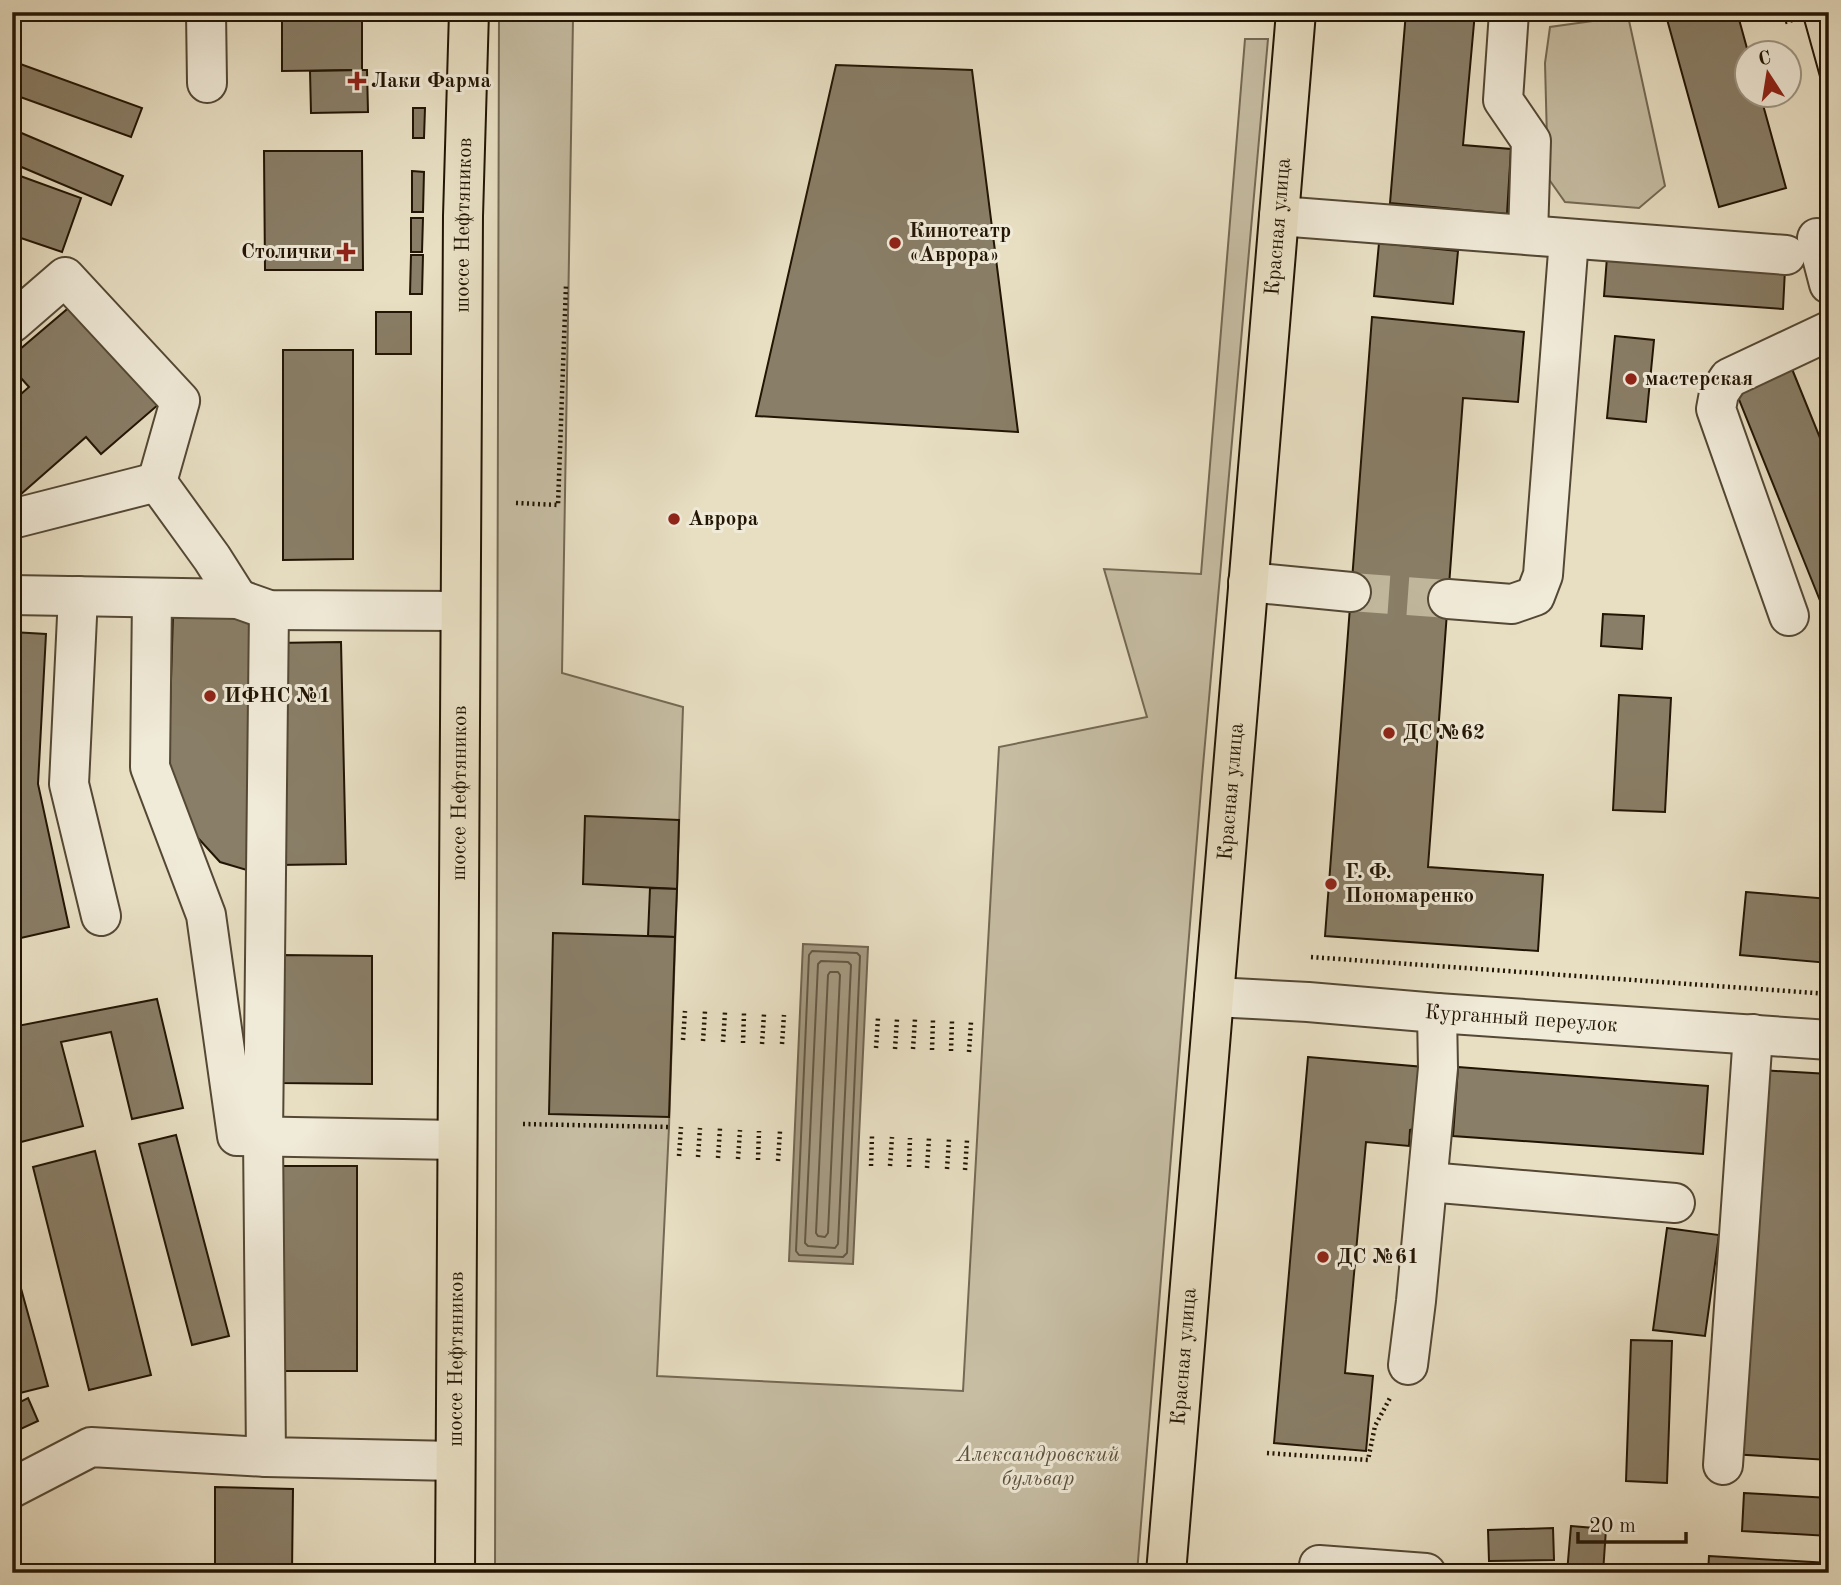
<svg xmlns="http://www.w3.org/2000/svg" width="1841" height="1585" viewBox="0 0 1841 1585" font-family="'Old Standard TT',serif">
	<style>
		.green { fill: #c6bda3; stroke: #746954; stroke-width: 2 }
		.water { fill: #a59a82; stroke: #716550; stroke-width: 2 }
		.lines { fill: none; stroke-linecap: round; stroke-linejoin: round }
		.shore { stroke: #645843; stroke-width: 2 }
		.building { fill: #897e67; stroke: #221504; stroke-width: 2 }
		.minor-tunnel { stroke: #c0b79d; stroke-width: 38; stroke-dasharray: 38 19; stroke-linecap: butt }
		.minor-casing { stroke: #544834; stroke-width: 42 }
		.major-casing { stroke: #221504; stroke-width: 42 }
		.path { stroke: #221504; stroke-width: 4.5; stroke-dasharray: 2 3.5; stroke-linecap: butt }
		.minor { stroke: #f0ead8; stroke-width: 38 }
		.major { stroke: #e8dfc3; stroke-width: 38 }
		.tram { stroke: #221504; stroke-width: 2 }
		.poi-dot { fill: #8f2418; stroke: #f0ead8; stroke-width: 2.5 }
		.labels { text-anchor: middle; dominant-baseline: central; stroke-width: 6; stroke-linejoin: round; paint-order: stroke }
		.poi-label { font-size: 21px; font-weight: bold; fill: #221504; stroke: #f0ead8; text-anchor: start }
		.street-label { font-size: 21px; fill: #221504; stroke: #f0ead8 }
		.park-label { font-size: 21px; font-style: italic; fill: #5b503c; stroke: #f0ead8 }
	</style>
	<rect width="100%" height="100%" fill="#e8dfc3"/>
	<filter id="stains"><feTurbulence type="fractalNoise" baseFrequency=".00286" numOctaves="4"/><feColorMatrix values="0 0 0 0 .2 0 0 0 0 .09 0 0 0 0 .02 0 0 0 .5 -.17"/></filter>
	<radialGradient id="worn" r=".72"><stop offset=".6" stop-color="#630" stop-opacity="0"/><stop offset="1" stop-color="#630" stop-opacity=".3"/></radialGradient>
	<g class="green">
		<path d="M499,14L573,19L562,673L683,707L669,1127L657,1376L963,1391L999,747L1147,717L1104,569L1201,574L1245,39H1268L1202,777L1137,1573H495Z"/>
		<path d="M1628,16L1665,186L1639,208L1565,202L1548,178L1545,63L1550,27Z"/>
	</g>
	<path class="water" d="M803,944L868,947L853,1264L789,1261Z"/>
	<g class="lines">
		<g class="shore">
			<path d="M812,951L857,953L860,956L847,1253L843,1257L799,1255L796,1251L809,955Z"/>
			<path d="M821,961L848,962L851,965L838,1244L835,1248L808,1246L805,1243L818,964Z"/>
			<path d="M830,972H838L840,975L828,1233L825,1237L818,1236L816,1233L828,975Z"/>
		</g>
	</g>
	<g class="building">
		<path d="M282,12H362V70L282,71Z"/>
		<path d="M1406,12H1475L1463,145L1511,149L1507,214L1390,203Z"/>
		<path d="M1665,12H1737L1748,52H1746V94H1760L1786,188L1719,207Z"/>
		<path d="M12,61L142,108L131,137L12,94Z"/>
		<path d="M836,65L972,70L1018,432L756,416Z"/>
		<path d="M362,70H367L368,112L311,113L310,71Z"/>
		<path d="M413,108H425L424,138H413Z"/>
		<path d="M12,129L123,176L111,205L12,163Z"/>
		<path d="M264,151H362L363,270H265Z"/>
		<path d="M412,171L424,172L423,212H412Z"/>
		<path d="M12,173L81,198L62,252L12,235Z"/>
		<path d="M411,218H423L422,252H411Z"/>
		<path d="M1379,243L1458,251L1453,304L1374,296Z"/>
		<path d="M411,255H423L422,294H410Z"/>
		<path d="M1607,257L1785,269L1783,309L1604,296Z"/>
		<path d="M72,305L159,404L101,454L86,437L12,502V402L29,387L12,368V356Z"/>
		<rect x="376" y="312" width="35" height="42"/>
		<path d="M1372,317L1524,332L1518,402L1463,398L1428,867L1543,875L1538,951L1325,936Z"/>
		<path d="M1615,336L1654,340L1646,422L1607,418Z"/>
		<path d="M283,350H353V559L283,560Z"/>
		<path d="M1792,369L1829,460V623L1736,392Z"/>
		<path d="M1603,614L1644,616L1642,649L1601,646Z"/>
		<path d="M173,615L250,618V871L220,862L187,826L168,775Z"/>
		<path d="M12,632L46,634L38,784L69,927L12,940Z"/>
		<path d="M341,642L346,864L277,865L273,643Z"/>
		<path d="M1619,695L1671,698L1665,812L1613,810Z"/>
		<path d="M585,816L679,820L677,889L583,884Z"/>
		<path d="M650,888L677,889L675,937L648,936Z"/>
		<path d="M1746,892L1829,899V963L1740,955Z"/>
		<path d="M553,933L675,937L669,1117L549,1114Z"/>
		<path d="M281,955L372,956V1084L280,1083Z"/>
		<path d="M157,999L183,1108L132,1119L111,1032L61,1042L83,1126L21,1142L12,1110V1027Z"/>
		<path d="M1308,1057L1424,1067L1418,1127L1410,1130L1409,1146L1366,1142L1345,1373L1373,1376L1366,1451L1274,1443Z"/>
		<path d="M1458,1067L1708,1086L1703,1154L1453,1136Z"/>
		<path d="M1760,1070L1829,1074V1460L1731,1454Z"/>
		<path d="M176,1135L229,1336L192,1345L139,1144Z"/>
		<path d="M95,1151L151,1375L89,1390L33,1167Z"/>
		<rect x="283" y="1166" width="74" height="205"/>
		<path d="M1667,1228L1719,1235L1705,1336L1653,1330Z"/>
		<path d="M12,1256L48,1386L12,1395Z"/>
		<path d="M1631,1340L1672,1341L1667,1483L1626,1481Z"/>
		<path d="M28,1398L38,1421L12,1433V1406Z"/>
		<path d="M215,1487L293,1489L292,1573H215Z"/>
		<path d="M1744,1493L1829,1498V1536L1742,1531Z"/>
		<path d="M1571,1526L1606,1529L1603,1573H1567Z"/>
		<path d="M1553,1528L1554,1560L1489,1561L1488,1530Z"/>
		<path d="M1709,1556L1829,1563V1573H1708Z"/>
	</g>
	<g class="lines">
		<path class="minor-tunnel" d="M1351,592L1448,599"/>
		<g class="minor-casing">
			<g id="minor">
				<path d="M206,12L207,83"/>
				<path d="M1509,12L1503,100L1531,141L1528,235"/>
				<path d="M1279,216L1786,255"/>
				<path d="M1817,238L1829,284"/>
				<path d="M12,323L65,277L180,401L157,482"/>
				<path d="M157,482L212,558L238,599"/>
				<path d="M12,519L157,482"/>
				<path d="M1248,582L1351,592"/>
				<path d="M12,595L238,599L269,610L460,611"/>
				<path d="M78,596L69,784L101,916"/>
				<path d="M152,598L150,767L206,915L237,1136L457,1140"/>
				<path d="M1448,599L1512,604L1535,596L1543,575L1569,239"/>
				<path d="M269,610L263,1136L266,1457L455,1461"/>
				<path d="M1789,616L1716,409L1719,393L1729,378L1829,331"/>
				<path id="s1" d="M1214,997L1308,1002L1437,1013L1829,1040"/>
				<path d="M1428,1182L1675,1203"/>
				<path d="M1408,1365L1416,1301L1438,1068L1437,1013"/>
				<path d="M1723,1465L1753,1034"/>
				<path d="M12,1488L91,1447L266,1457"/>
				<path d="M1318,1573L1319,1565L1426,1573"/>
			</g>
		</g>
		<g class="major-casing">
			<g id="major">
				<path id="s2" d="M455,1573L463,216L469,12"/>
				<path id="s3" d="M1166,1573L1296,12"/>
			</g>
		</g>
		<g class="path">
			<path d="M1785,22L1821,12"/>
			<path d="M516,503L558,505L566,285"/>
			<path d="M1311,957L1829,994"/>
			<path d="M683,1040L685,1011"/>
			<path d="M703,1041L705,1011"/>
			<path d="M723,1042L725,1012"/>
			<path d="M743,1043L744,1013"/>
			<path d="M762,1044L764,1014"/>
			<path d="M782,1044L784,1015"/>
			<path d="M876,1048L878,1018"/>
			<path d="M895,1049L897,1019"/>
			<path d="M913,1049L915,1019"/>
			<path d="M932,1050L933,1020"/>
			<path d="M951,1051L952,1021"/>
			<path d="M969,1052L971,1022"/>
			<path d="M523,1124L669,1127"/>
			<path d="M679,1156L681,1127"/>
			<path d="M698,1157L700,1128"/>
			<path d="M718,1158L720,1128"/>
			<path d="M738,1159L740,1130"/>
			<path d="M758,1160L759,1131"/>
			<path d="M778,1161L780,1131"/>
			<path d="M871,1166L872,1136"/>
			<path d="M890,1166L892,1137"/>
			<path d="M909,1167L910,1138"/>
			<path d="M927,1168L929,1138"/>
			<path d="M947,1169L949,1139"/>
			<path d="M965,1170L967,1140"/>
			<path d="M1267,1453L1368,1460L1375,1426L1390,1398"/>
		</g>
		<use href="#minor" class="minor"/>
		<use href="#major" class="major"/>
		<g class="tram">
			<path d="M1802,12L1829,109"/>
			<path d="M1818,12L1829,50"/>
		</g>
	</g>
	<g class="poi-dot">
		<path d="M353.5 70.5h7v7h7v7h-7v7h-7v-7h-7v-7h7z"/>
		<circle cx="895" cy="243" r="7"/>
		<path d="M342.5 241.5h7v7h7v7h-7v7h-7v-7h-7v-7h7z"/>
		<circle cx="1631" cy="379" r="7"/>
		<circle cx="674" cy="519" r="7"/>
		<circle cx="210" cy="696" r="7"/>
		<circle cx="1389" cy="733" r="7"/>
		<circle cx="1331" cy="884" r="7"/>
		<circle cx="1323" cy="1257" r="7"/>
	</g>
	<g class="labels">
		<g class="poi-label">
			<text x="371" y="81">Лаки Фарма</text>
			<text x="909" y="231">Кинотеатр<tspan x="909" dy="24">«Аврора»</tspan></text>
			<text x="332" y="252" text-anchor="end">Столички</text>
			<text x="1645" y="379">мастерская</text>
			<text x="688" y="519">Аврора</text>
			<text x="224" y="696">ИФНС №1</text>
			<text x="1403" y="733">ДС №62</text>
			<text x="1345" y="872">Г. Ф.<tspan x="1345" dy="24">Пономаренко</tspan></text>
			<text x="1337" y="1257">ДС №61</text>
		</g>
		<g class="street-label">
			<text stroke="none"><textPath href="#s2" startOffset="1348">шоссе Нефтяников</textPath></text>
			<text stroke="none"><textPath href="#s3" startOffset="1351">Красная улица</textPath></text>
			<text stroke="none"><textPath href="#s2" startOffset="780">шоссе Нефтяников</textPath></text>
			<text stroke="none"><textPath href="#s3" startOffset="784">Красная улица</textPath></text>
			<text stroke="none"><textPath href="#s1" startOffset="308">Курганный переулок</textPath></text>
			<text stroke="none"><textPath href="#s3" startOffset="217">Красная улица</textPath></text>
			<text stroke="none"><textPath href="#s2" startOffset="214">шоссе Нефтяников</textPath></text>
		</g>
		<g class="park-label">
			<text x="1038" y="1455">Александровский<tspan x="1038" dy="24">бульвар</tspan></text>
		</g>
	</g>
	<rect width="1841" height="1585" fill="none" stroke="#e8dfc3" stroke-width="42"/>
	<rect x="14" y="14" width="1813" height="1557" fill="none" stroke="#221504" stroke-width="3.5"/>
	<rect x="21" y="21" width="1799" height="1543" fill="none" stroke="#221504" stroke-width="2"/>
	<g transform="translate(1768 74) rotate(348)"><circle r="33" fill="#f0ead8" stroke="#9e9583" stroke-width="2"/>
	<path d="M0-5L12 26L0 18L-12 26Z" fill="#8f2418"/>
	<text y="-10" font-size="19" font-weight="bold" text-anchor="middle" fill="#221504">С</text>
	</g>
	<path d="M1578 1532v10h108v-10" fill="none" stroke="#221504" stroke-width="3.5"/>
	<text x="1589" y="1532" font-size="21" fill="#221504" stroke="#f0ead8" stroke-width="5" paint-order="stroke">20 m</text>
	<rect width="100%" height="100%" filter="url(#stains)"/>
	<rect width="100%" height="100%" fill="url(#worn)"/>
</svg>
